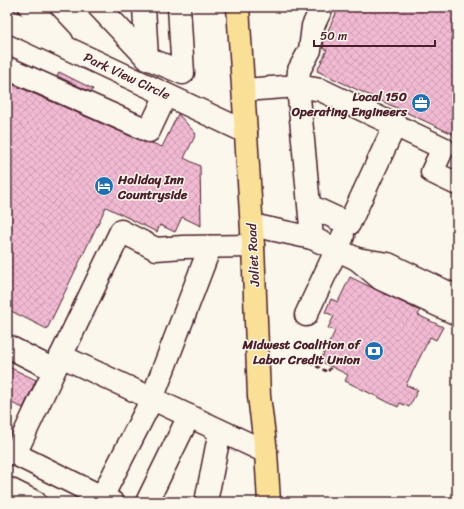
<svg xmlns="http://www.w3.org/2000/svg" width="464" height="509" viewBox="0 0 464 509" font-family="Sriracha,sans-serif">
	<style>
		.building { fill: url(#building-cross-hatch); stroke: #4a1f2b }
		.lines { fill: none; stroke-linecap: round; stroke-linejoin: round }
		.minor-casing { stroke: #4a1f2b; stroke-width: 25 }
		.major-casing { stroke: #4a1f2b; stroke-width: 25 }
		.path { stroke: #4a1f2b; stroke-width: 2.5; stroke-dasharray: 4 3; stroke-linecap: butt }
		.minor { stroke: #fbf7ec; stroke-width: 22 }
		.major { stroke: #fadf96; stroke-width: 22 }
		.labels { text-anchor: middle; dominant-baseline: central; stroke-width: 3; stroke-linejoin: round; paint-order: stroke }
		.street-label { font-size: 13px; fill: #4a1f2b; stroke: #fbf7ec }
		.poi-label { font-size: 13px; font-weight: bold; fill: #4a1f2b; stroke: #fbf7ec; text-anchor: end }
	</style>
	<defs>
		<pattern id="building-cross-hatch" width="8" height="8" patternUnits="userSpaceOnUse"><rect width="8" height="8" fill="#f1bad2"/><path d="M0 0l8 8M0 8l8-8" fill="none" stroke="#d09fb4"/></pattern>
	</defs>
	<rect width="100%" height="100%" fill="#fbf7ec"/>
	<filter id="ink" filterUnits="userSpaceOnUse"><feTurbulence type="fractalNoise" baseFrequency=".025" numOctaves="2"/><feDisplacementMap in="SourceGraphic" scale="8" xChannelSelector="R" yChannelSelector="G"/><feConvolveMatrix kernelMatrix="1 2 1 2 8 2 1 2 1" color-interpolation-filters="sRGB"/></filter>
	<g filter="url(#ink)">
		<g class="building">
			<path d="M339,7H457V136L317,71L327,50L323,48L324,39Z"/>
			<path d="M59,72L93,89L91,92L57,76Z"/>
			<path d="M7,82L144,142L152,143L162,147L178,114L196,134L184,158L200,166L201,226L182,217L175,232L160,225L157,232L106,207L47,329L7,309Z"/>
			<path d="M350,277L420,311L418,315L443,327L436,340L430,337L406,385L418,390L409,407L400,403L398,407L345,381L348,375L320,361L335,331L328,328L334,316L325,312L331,299L338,302Z"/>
			<path d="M7,366L36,380L23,408L7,401Z"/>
		</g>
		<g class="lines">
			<g class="minor-casing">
				<g id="minor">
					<path d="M30,7L62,41"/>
					<path d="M99,7L147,58"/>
					<path d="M144,7L147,58L183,73L179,7"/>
					<path d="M7,20L246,132"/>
					<path d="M7,68L149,131L166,95"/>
					<path d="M244,90L298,86L321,90L443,148L432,172L457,184"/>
					<path d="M310,206L349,224L395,125"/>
					<path d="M252,225L312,238L357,259L381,279L457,314"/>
					<path d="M312,238L298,86L299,70L310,50L313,26L322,7"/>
					<path d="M357,259L388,264L457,297"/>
					<path d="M306,315L343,236"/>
					<path d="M7,346L54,370"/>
					<path d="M61,356L121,231L156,249L183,247L253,246"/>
					<path d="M7,451L15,454L61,356L266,452"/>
					<path d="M15,454L112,502"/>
					<path d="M7,488L35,502"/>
					<path d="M102,497L152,399L210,247"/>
					<path d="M147,502L189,416"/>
					<path d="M206,502L220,431"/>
				</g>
			</g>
			<g class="major-casing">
				<path id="major" d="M238,7L253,246L259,396L266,452L269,502"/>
			</g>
			<path class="path" d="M310,363L328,372L331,366"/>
			<use href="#minor" class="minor"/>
			<use href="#major" class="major"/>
		</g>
	</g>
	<defs>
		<g id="office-disc" transform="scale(1)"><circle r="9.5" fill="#1f6fb2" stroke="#fbf7ec"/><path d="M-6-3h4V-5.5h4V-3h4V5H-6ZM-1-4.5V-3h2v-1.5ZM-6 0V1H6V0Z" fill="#fff"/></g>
		<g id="hotel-disc" transform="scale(1)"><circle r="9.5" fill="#1f6fb2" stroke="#fbf7ec"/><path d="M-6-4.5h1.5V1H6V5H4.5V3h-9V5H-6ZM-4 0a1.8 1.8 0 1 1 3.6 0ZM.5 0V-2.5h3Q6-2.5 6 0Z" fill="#fff"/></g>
		<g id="bank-disc" transform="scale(1)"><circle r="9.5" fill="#1f6fb2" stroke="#fbf7ec"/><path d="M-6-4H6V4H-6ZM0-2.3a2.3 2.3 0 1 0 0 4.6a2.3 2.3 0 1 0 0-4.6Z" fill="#fff"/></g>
	</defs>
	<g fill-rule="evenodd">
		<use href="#office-disc" x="421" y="103"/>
		<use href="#hotel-disc" x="104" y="186"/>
		<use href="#bank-disc" x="374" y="351"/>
	</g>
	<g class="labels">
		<g class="street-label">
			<text transform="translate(127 76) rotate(25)">Park View Circle</text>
			<text transform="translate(253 255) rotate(-93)">Joliet Road</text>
		</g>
		<g class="poi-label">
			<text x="407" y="96">Local 150<tspan x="407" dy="15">Operating Engineers</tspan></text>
			<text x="118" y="179" text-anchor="start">Holiday Inn<tspan x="118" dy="15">Countryside</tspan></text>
			<text x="360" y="344">Midwest Coalition of<tspan x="360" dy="15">Labor Credit Union</tspan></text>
		</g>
	</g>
	<rect width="464" height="509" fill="none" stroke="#fbf7ec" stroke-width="24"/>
	<rect x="12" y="12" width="440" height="485" fill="none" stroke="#4a1f2b" stroke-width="1.5" filter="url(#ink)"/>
	<path d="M314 40v6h121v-6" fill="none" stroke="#4a1f2b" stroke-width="2"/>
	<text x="320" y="40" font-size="12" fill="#4a1f2b" stroke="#fbf7ec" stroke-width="3" paint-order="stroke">50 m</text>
</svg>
